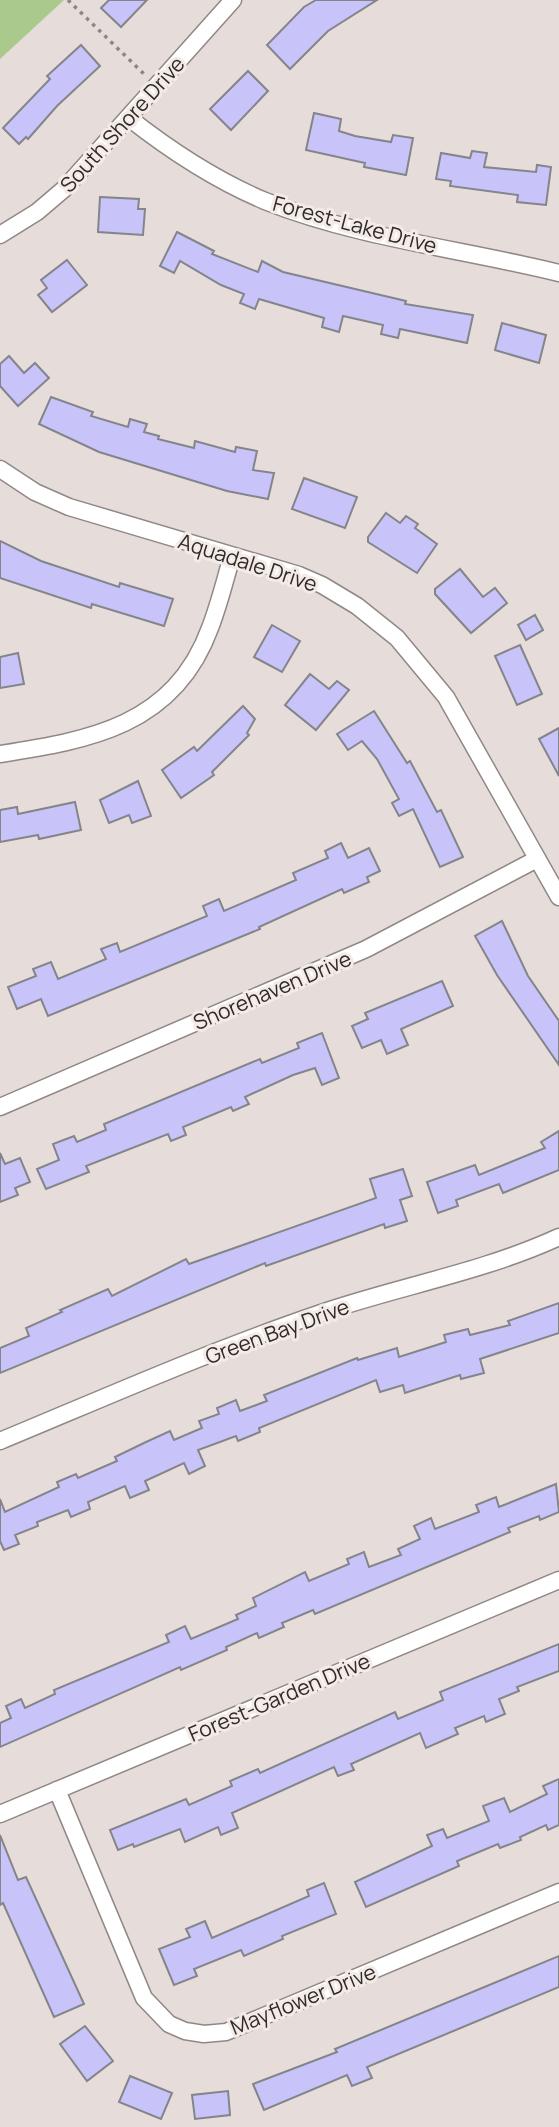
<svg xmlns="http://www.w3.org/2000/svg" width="559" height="2127" viewBox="0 0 559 2127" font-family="Manrope,sans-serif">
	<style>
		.green { fill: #aac98d }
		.building { fill: #c8c4f9; stroke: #84848b; stroke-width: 2 }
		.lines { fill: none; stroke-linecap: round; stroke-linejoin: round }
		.minor-casing { stroke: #908884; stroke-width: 19 }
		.path { stroke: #8c8684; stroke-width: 3.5; stroke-dasharray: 3.5 5; stroke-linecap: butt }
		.minor { stroke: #fff; stroke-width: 16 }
		.labels { text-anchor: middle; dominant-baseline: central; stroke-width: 6; stroke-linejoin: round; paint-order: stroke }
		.street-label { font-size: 21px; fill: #2e2b2a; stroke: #f4ebe7 }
	</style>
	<rect width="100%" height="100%" fill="#e6ddda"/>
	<path class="green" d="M0,0H64L0,59Z"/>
	<g class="building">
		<path d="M109,0H147L121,27L101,8Z"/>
		<path d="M316,0H377L328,31L290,69L267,45L304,7Z"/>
		<path d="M81,45L100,66L57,106L28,139L26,137L19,144L3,128L50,79L47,76Z"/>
		<path d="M248,71L268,91L231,130L210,109Z"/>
		<path d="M314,113L341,119L339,131L355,136L391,142L393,135L413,138L406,175L364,167L365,163L306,150Z"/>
		<path d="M472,151L487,153L484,167L536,172L537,165L551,167L546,205L517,202L518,195L450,186L451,181L436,179L441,153L470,158Z"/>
		<path d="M100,197L139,199L138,209H145L143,235L98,232Z"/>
		<path d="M177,232L214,251L212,254L258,272L262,261L283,272L406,301L405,304L473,315L467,343L400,329L398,338L381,334L383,325L343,316L339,332L322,327L324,318L259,299L255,309L240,303L244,294L221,285L180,261L174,273L160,266Z"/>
		<path d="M67,260L87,285L52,312L38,295L47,288L41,280Z"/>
		<path d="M502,323L546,335L539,363L495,350Z"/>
		<path d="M9,356L24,373L35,363L49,378L18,406L0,386V364Z"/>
		<path d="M51,397L93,412L91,416L128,427L130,419L147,424L144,432L159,436L158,439L194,448L195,441L235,452L236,447L257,451L253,470L274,473L268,499L227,491L99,452L39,424Z"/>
		<path d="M304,478L357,497L345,528L292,509Z"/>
		<path d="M386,513L400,523L406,516L418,524L415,528L437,544L417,573L368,542V537Z"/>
		<path d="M0,541L41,561L119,587L120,583L173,599L164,626L92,604L91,608L0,578Z"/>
		<path d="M460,569L483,597L495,588L507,603L471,633L435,594V589Z"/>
		<path d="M535,615L543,630L526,640L518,625Z"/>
		<path d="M272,625L300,641L282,672L254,657Z"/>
		<path d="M520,645L542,694L517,705L495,656Z"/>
		<path d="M18,653L24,684L0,688V657Z"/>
		<path d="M310,674L329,689L337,681L349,690L316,730L285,705Z"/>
		<path d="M243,706L255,719L247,733L249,735L212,772L214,775L181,798L162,770L194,747L197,751Z"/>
		<path d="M374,711L407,763L410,761L437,812L441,810L463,857L440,867L413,809L399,816L392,803L399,799L377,759L362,741L348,750L337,734Z"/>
		<path d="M559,728V776L539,739Z"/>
		<path d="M138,781L151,816L132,823L129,815L109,823L100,800Z"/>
		<path d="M75,802L81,830L39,839L38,835L0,842V810L17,807L18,814Z"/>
		<path d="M341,843L348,858L369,848L380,871L367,877L369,882L344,893L342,889L259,927L260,929L48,1016L41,999L17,1009L8,987L36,976L33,969L51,962L58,979L106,959L101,949L117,943L120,952L207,916L203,906L219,899L224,911L296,880L293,873L328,858L325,851Z"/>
		<path d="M502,921L528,976L559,1021V1065L497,975L475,936Z"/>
		<path d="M442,981L453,1006L401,1029L408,1045L387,1054L381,1040L362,1048L352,1026L368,1019L365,1013Z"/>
		<path d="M322,1033L339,1078L322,1085L315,1068L293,1075L245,1097L249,1104L233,1111L231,1107L183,1127L186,1135L171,1141L168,1134L86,1166L89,1172L46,1189L37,1169L59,1160L53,1144L74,1136L77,1142L106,1130L104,1124L260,1059L262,1063L299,1048L297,1043Z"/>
		<path d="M559,1131V1170L503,1193L499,1184L456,1200L458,1206L438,1213L427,1182L475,1165L479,1175L545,1148L541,1142Z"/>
		<path d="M0,1153L5,1164L20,1158L30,1182L15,1188L18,1195L0,1202Z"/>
		<path d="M403,1169L412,1196L400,1200L407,1221L385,1228L384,1224L266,1266L265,1263L0,1373V1348L29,1336L26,1328L62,1312L60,1310L108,1289L112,1296L186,1259L189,1264L376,1198L370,1179Z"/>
		<path d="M559,1303V1333L480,1359L484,1373L461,1379L460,1375L405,1393L403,1385L380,1392L376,1380L259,1428L260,1432L238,1441L236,1436L198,1450L205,1466L189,1474L184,1463L145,1481L149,1490L130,1498L125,1486L88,1502L90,1509L71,1517L68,1510L37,1522L38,1526L15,1535L19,1544L4,1550L0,1541V1499L5,1512L59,1487L57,1482L76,1474L78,1478L117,1461L115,1457L146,1442L170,1431L174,1440L202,1428L199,1421L219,1414L217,1408L236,1400L240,1411L267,1401L264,1395L357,1358L358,1360L397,1348L399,1357L446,1342L444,1335L468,1329L470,1335L510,1325L508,1321Z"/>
		<path d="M556,1484L559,1512L540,1520L539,1516L508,1528L510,1532L315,1614L313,1610L282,1623L284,1627L259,1638L257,1633L226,1647L227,1650L181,1670L180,1667L0,1747V1723L11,1718L6,1706L21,1699L25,1708L55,1694L54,1690L169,1642L166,1635L185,1626L191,1639L238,1619L236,1615L256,1606L253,1598L305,1572L309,1581L349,1564L347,1559L364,1552L369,1567L401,1555L398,1549L420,1539L414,1526L431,1518L435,1529L479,1512L476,1505L496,1497L499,1507Z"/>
		<path d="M559,1644V1671L517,1687L519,1691L499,1699L505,1714L486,1722L484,1716L455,1728L458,1734L426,1748L420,1733L351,1764L354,1770L338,1776L334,1767L232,1813L238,1828L221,1835L218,1827L185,1842L180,1829L134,1847L133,1844L118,1850L110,1830L186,1799L189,1805L232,1786L230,1781L258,1769L260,1773L395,1712L398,1719L443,1700L440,1692Z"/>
		<path d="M559,1779V1825L548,1830L546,1825L520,1837L521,1840L500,1848L498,1844L457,1861L459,1866L366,1907L355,1882L432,1846L427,1835L443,1829L447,1838L489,1821L483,1806L504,1798L510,1812L547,1794L543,1786Z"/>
		<path d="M0,1835L18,1880L26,1877L84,2004L54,2017L3,1903L0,1905Z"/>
		<path d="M324,1883L336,1914L282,1936L283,1939L244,1956L241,1950L194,1969L197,1976L174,1985L159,1949L190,1937L186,1929L205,1921L212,1938L309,1896L307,1890Z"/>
		<path d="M559,1956V1987L367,2067L372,2078L352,2086L347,2075L264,2110L253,2084L337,2052L335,2049Z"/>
		<path d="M85,2026L113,2061L87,2081L60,2044Z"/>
		<path d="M130,2076L172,2093L161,2119L119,2102Z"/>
		<path d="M228,2091L230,2115L195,2119L192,2095Z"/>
	</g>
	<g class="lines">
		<g class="minor-casing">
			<g id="minor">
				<path d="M129,118C171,151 215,180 265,201C358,238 462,249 559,273"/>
				<path d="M0,235L37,212L64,189L233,0"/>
				<path d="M0,469L35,492L69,507L299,575L322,585L357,606L397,638L446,697L559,897"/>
				<path d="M0,754C90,740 174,726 210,628C219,605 225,580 232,556"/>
				<path d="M0,1107L366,949L537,859"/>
				<path d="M0,1441C106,1397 212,1350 321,1313C400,1286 483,1272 559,1237"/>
				<path d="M57,1790L144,1998L169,2024L185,2031L204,2034L226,2032L559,1892"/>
				<path d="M0,1814L559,1580"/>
			</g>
		</g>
		<path class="path" d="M68,0L144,74"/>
		<use href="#minor" class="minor"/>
	</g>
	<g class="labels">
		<g class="street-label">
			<text transform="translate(122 124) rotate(-48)">South Shore Drive</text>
			<text transform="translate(355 224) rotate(15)">Forest-Lake Drive</text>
			<text transform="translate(248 562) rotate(18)">Aquadale Drive</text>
			<text transform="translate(272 990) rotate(-23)">Shorehaven Drive</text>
			<text transform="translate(277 1331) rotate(-20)">Green Bay Drive</text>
			<text transform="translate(279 1697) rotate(-23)">Forest-Garden Drive</text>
			<text transform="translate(303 1999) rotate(-22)">Mayflower Drive</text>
		</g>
	</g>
</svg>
